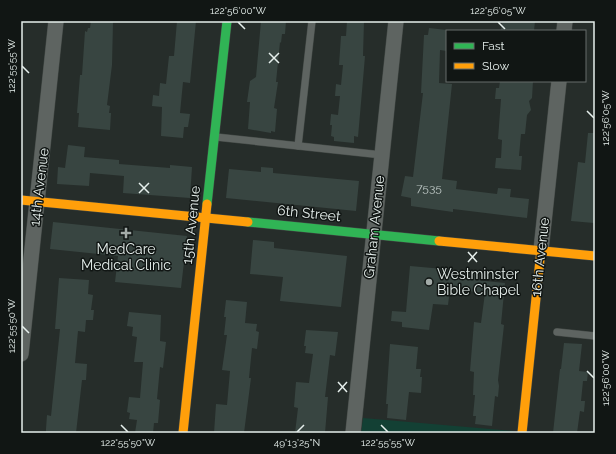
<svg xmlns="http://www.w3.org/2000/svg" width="616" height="454" viewBox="0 0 616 454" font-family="Raleway,sans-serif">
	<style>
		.green { fill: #134034 }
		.building { fill: #384541 }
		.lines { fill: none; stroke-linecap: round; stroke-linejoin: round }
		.lane-casing { stroke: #434946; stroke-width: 8 }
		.street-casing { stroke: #434946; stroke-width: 16 }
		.fast-casing { stroke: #434946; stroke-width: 10 }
		.slow-casing { stroke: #434946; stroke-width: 10 }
		.lane { stroke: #5e6461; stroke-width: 7 }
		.street { stroke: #5e6461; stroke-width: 15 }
		.fast { stroke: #30b455; stroke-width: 9 }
		.slow { stroke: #ff9f0a; stroke-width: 9 }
		.ticks { fill: none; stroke: #e6efec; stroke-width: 1.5 }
		.poi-dot { fill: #a3aba8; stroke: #111614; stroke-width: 1.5 }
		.labels { text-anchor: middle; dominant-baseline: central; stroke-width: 3; stroke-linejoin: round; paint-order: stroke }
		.number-label { font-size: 12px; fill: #bac4c1 }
		.street-label { font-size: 14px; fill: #e6efec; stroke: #111614 }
		.poi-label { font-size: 14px; fill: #e6efec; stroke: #111614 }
		.neatline { fill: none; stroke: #e6efec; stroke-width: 1.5 }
		.ticks-label { font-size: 10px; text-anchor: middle; fill: #e6efec }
	</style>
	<rect width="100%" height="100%" fill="#262d2a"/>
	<path class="green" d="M363,418L513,431V433H361Z"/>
	<g class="building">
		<path d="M91,21L113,22L112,65L107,105L110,106L109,113H111L110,130L78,127L79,113H77L80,75H82L85,31L87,32L88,28H90Z"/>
		<path d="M177,21H196L190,83L183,82L180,113L190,114L188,127H184L183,138L161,136L162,107L152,106L153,95L159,96L160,83L166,84L169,56H174Z"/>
		<path d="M261,21H286L285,34H282L281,43L280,42L276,82H278L274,108L277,109L275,132L271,131V133L248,129L250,102H247L250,81L256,77Z"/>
		<path d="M347,21H364L363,56H365L364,68L358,137L354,136V143L334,141V137L331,136L332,125H330L331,114L338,115L340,96H335L336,84L341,85L343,65H339L341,36H346Z"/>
		<path d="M502,21H535L534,31L501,30Z"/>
		<path d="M429,28L447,30V51L440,50L439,83L452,84L442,179L457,181L456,189L497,194L498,188L511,189L510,197L529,199L527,218L453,209V212L411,206V198L401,196L405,176L413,177L423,93H421L424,35H428Z"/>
		<path d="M500,81H533L532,98L529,101L531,110L527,115L525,134H521L519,156H522L521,170L495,168L496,158H501L502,140L498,139L501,99H495L496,88H499Z"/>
		<path d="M588,133H595L594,223L571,221L578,162L585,163Z"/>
		<path d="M68,145L85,147L84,157L119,160V164L170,168V165L192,167L190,198L123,193L124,176L90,173L89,186L57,184L58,167L65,168Z"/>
		<path d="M261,167L273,168V173L359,181L356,211L226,198L229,169L261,172Z"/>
		<path d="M53,222L187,236L181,288L115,282L118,256L50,249Z"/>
		<path d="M253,240L274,242V248L347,256L341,307L280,301L283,277L250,274Z"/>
		<path d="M410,266L477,272L476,280L505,283L501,324L504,325L498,380L499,386L498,397L495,396L492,426L475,424L476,416H473L475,395H473L474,372L470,371L474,322L481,323L485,293L450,289L448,305L433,304L429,330L402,327V322L391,321L392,311L406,312Z"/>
		<path d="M59,278L89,280L88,294L93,295L91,310H94L93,320H86L85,332L78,331L75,363L87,364L86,380H82L76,433H46V429L47,415L51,416L60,329H55Z"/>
		<path d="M226,300L247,302L245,323L257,324L256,331L259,332L257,349L252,348L249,378H251L244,433H214L216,404L227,405L230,371L222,370L227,335H224L226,317H224Z"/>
		<path d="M129,312L161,315L160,341L166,342L163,368L160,367L157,399L160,400L158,423H154L153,433H135L137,420L129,419L130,413L127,412L129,397L140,398L143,362H134L137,337L132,336L133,327L127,326Z"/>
		<path d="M306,330L338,332L335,356L330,355L325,397H328L325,433H295L298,408L294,407L296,382L309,383L313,354L305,353L306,346H304Z"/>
		<path d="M564,343L582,344L579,371L588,372L587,381H583L581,401H585L584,412L580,411L577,433H553L560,369H561Z"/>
		<path d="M390,344L418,347L416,369H421L420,377H422L421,393L409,392L406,420L387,418L388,404H386Z"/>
	</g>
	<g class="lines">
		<g class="lane-casing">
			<g id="lane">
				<path d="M216,137L382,155"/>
				<path d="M298,146L312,21"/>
				<path d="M557,332L595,336"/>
			</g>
		</g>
		<g class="street-casing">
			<g id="street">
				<path d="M564,31L565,21"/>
				<path d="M541,250L559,81"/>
				<path d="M21,354L56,21"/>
				<path d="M353,433L396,21"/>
			</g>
		</g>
		<g class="fast-casing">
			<g id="fast">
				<path d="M207,204L227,21"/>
				<path d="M248,222L439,241"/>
			</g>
		</g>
		<g class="slow-casing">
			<g id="slow">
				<path d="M21,200L248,222"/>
				<path d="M439,241L595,256"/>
				<path d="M183,433L207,204"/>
				<path d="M522,433L541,250"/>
			</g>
		</g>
		<use href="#lane" class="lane"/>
		<use href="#street" class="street"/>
		<use href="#fast" class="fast"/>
		<use href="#slow" class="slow"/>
	</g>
	<path class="ticks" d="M238,22L245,29M498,22L505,29M269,53L279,63M269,63L279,53M22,66L29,73M587,111L594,118M139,183L149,193M139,193L149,183M468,252L477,262M468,262L477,252M22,326L29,333M587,371L594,378M338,382L347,392M338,392L347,382M121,425L128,432M381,425L388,432M297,432L304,425"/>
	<g class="poi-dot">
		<path d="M124 227h4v4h4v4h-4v4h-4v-4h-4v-4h4z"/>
		<circle cx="429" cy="282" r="4"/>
	</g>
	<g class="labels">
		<g class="number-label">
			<text x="429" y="188">7535</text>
		</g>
		<g class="street-label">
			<text transform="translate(39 187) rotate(-83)">14th Avenue</text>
			<text transform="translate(309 213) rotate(6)">6th Street</text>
			<text transform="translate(191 225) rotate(-84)">15th Avenue</text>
			<text transform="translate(374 227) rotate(-84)">Graham Avenue</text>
			<text transform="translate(540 257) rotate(-84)">16th Avenue</text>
		</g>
		<g class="poi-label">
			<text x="126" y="249">MedCare<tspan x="126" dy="16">Medical Clinic</tspan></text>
			<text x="437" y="274" text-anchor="start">Westminster<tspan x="437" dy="16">Bible Chapel</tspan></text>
		</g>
	</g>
	<rect width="616" height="454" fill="none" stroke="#111614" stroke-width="44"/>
	<rect x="446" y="30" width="140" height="52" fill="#111614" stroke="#666d6a"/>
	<rect x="454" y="43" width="20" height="6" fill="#30b455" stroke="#666d6a"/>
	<text x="482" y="50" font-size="12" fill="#e6efec">Fast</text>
	<rect x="454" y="63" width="20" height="6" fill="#ff9f0a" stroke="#666d6a"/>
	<text x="482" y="70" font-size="12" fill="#e6efec">Slow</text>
	<rect x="22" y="22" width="572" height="410" class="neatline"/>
	<g class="ticks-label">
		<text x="238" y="14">122°56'00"W</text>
		<text x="498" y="14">122°56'05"W</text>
		<text transform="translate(11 66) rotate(-90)" y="4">122°55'55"W</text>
		<text transform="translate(605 118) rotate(-90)" y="4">122°56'05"W</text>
		<text transform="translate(11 326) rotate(-90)" y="4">122°55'50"W</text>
		<text transform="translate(605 378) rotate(-90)" y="4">122°56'00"W</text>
		<text x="128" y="446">122°55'50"W</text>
		<text x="297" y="446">49°13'25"N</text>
		<text x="388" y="446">122°55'55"W</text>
	</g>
</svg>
